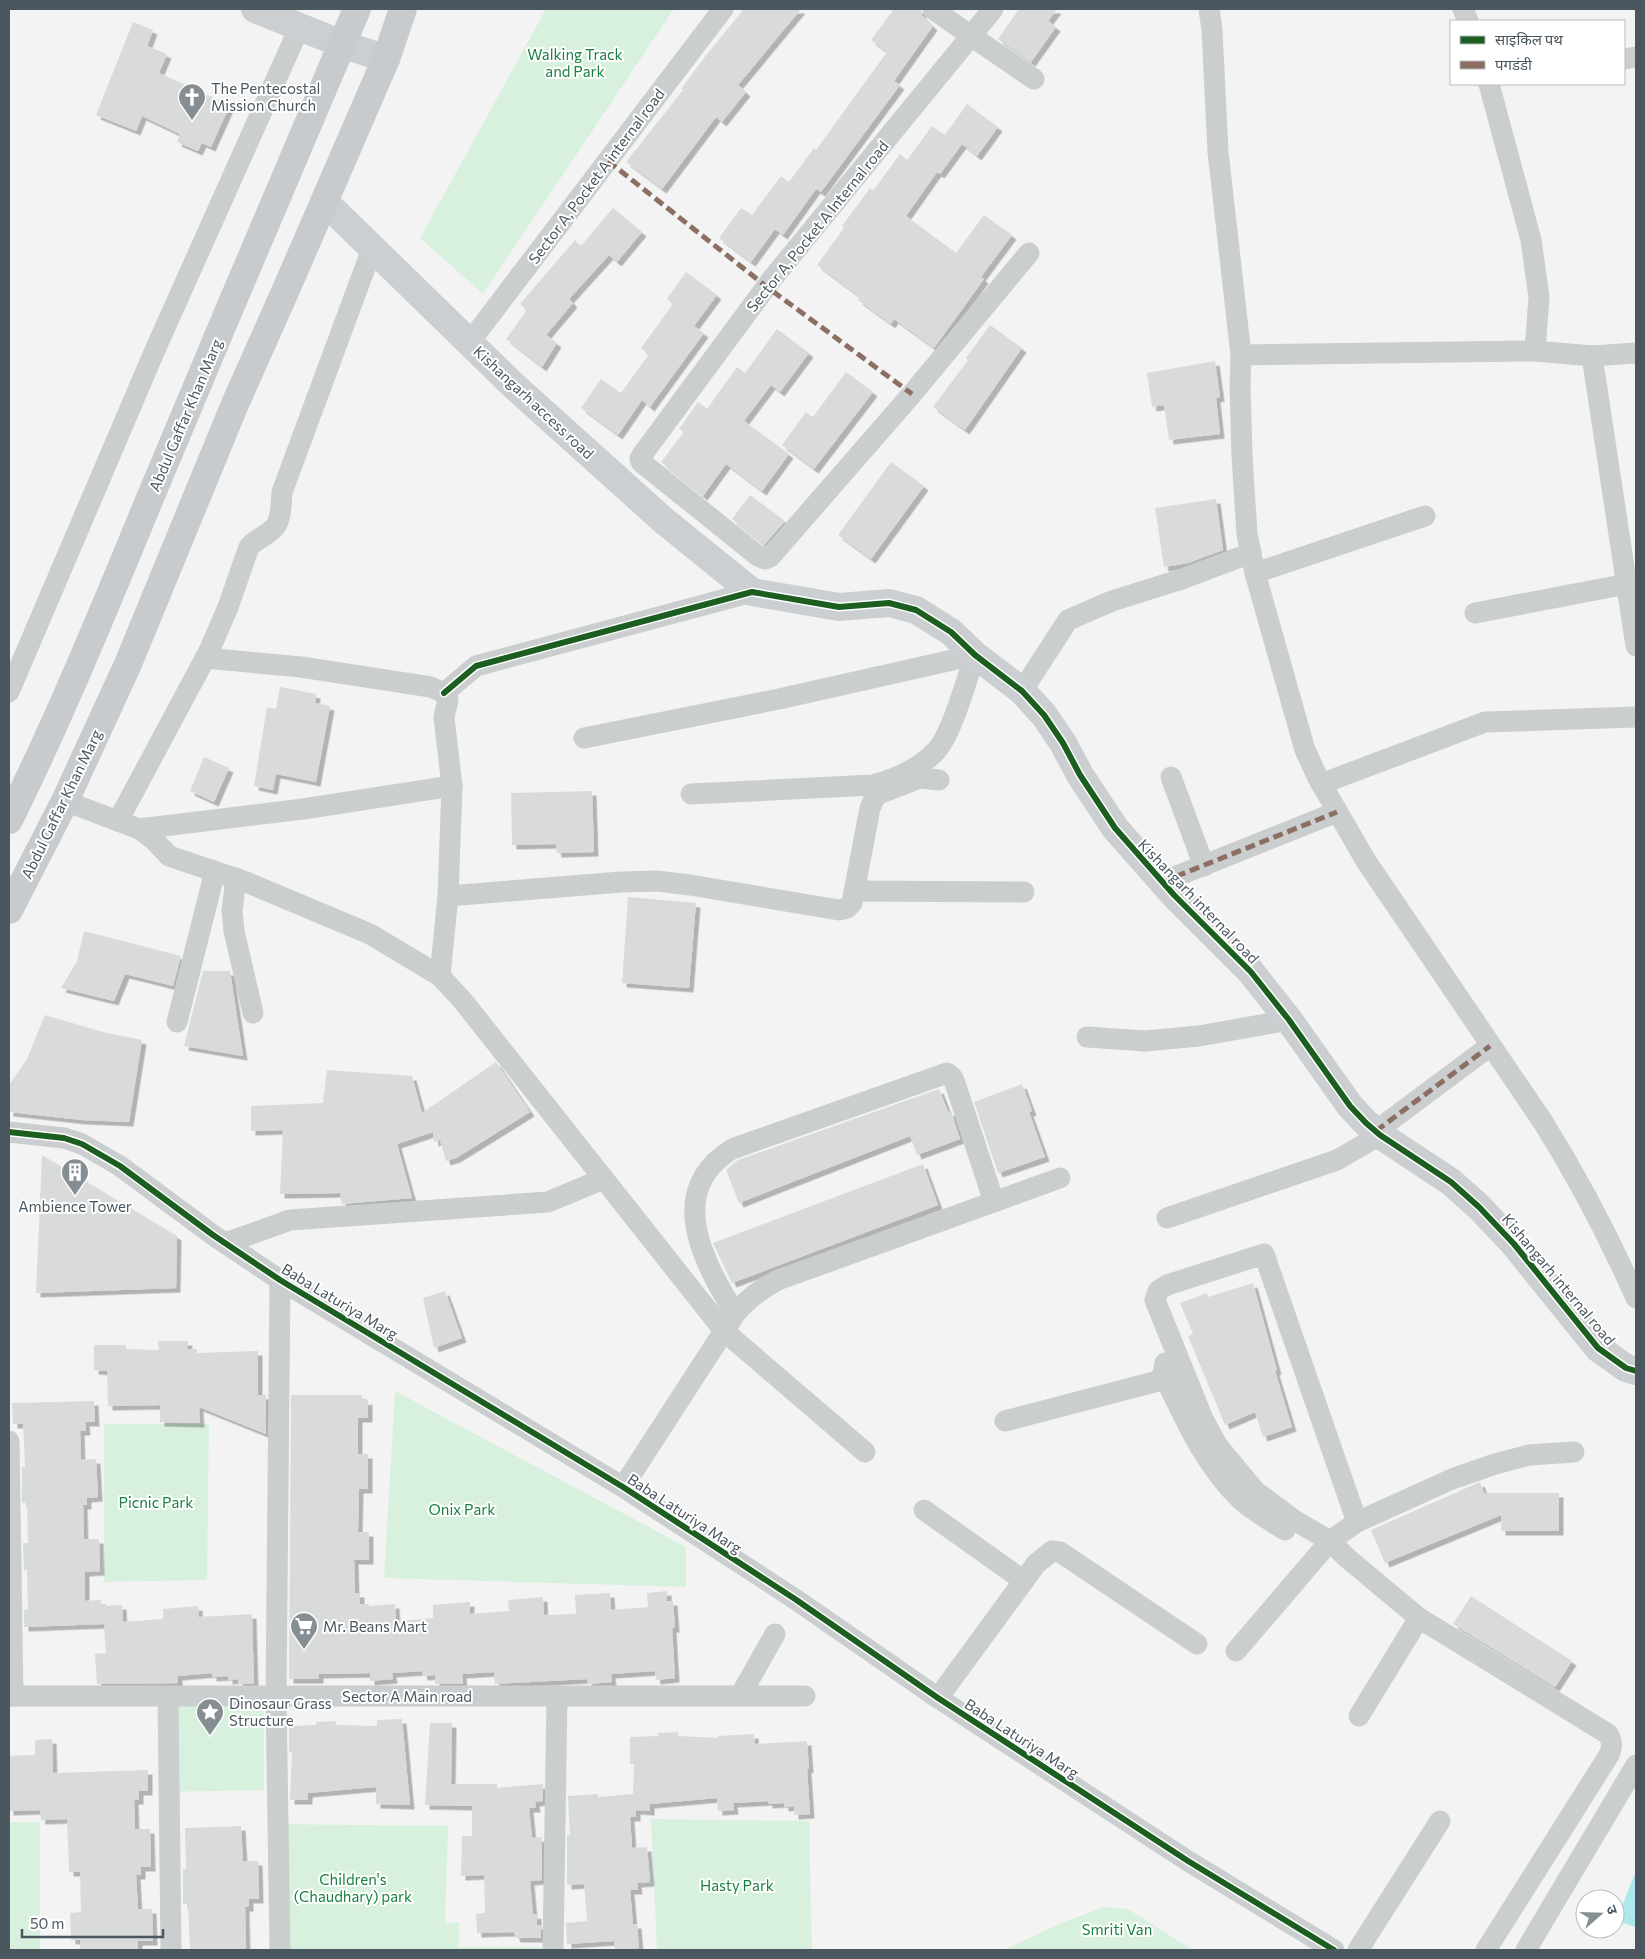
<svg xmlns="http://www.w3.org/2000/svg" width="1645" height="1959" viewBox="0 0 1645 1959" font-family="Commissioner,'Noto Sans Devanagari',sans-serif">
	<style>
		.green { fill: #d8f1df }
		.water { fill: #aee8ed }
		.building { fill: #d9dbdb; filter: url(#shadow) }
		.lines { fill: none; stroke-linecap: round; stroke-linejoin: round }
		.street { stroke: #cacecf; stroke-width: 21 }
		.secondary { stroke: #cccfd1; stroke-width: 28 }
		.primary { stroke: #c8cbce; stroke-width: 28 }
		.quiet { stroke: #8d6e63; stroke-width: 5; stroke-dasharray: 10 5; stroke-linecap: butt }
		.cycleway-casing { stroke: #fff; stroke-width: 9 }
		.cycleway { stroke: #1b5e20; stroke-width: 6 }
		.labels { text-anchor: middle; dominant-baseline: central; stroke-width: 4; stroke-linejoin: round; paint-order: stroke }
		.park-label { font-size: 15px; fill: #1a8141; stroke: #fff }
		.poi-label { font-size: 15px; fill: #4a575f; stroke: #fff; text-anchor: start }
		.street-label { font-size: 15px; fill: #4a575f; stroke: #fff }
	</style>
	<defs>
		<filter id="shadow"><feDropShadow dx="4.5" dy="4.5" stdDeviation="0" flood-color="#0004"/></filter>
	</defs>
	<rect width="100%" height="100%" fill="#f3f3f3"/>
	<g class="green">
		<path d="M546,9H674L483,294L420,238Z"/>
		<path d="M395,1391L686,1547V1587L384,1578Z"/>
		<path d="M104,1424H209L207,1580L104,1582Z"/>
		<path d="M264,1701V1790L161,1792L159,1702Z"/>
		<path d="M651,1819L809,1821L812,1950H657Z"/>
		<rect x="9" y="1822" width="31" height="128"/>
		<path d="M272,1824L448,1826L445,1923L459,1922V1947H542V1950H272Z"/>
		<path d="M1104,1907L1128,1909L1193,1950H1004L1061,1923Z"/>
	</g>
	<path class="water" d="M1636,1871V1927L1616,1921Z"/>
	<g class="building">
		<path d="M744,9H801L738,85L746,92L722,122L716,117L662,189L626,162L683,90L681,89L707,54Z"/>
		<path d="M894,9H921L922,15L933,26L894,81L900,85L821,192L816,189L783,235L775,229L751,262L719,238L741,208L752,215L781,176L789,182L814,148L816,150L887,52L871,40Z"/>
		<path d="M1019,9H1057L1048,21L1056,27L1031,62L998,39Z"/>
		<path d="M133,22L153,30L147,46L167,54L159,73L230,105L211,147L202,143L198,151L177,142L180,134L142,116L136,131L96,115Z"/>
		<path d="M967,104L998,127L977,156L962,144L940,174L937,172L906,216L956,253L984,215L1012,235L981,277L984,279L934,348L894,319L891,324L858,300L860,297L817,265L844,228L842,226L870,188L873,191L900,154L907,160L932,126L945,135Z"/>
		<path d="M613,208L642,232L617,262L609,255L569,299L573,303L546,335L557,343L542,367L506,339L527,310L520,304L575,240L581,246Z"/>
		<path d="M686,272L717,295L694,326L704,333L650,407L642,400L618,435L581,408L601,379L621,393L649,354L641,348L673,304L667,299Z"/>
		<path d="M990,325L1022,348L965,430L933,407L968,360L966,358Z"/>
		<path d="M777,329L809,353L780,392L771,385L744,421L789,454L762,491L726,464L703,496L661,462L684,432L679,429L698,402L707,409L737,367L745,373Z"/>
		<path d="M1215,361L1220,397L1216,398L1220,434L1169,440L1164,405L1152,407L1147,373Z"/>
		<path d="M846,372L873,392L814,469L782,445L806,412L813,417Z"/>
		<path d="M891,462L924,486L871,559L838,535Z"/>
		<path d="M750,495L785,521L764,545L732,519Z"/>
		<path d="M1216,499L1223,550L1188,563L1164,567L1155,508Z"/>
		<path d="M280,687L316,694L315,703L330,706L316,782L276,774L273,790L254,786L267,707L276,709Z"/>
		<path d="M204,757L229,768L214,802L190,791Z"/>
		<path d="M592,791L594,852L557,853L556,844L512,845L511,793Z"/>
		<path d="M628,897L696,903L689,988L622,983Z"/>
		<path d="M84,931L181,956L173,986L125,974L114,1001L61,988L77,961Z"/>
		<path d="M203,971H230L243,1056L184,1046Z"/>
		<path d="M45,1015L103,1032L142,1040L129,1122L82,1120L9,1112V1085L27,1059Z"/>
		<path d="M496,1062L530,1112L456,1158L446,1161L440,1140L434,1142L433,1132L397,1144L412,1198L342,1204L340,1193L280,1194L283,1130L251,1131V1106L323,1103L327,1070L412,1076L422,1113Z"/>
		<path d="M1022,1084L1032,1111L1029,1112L1045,1157L998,1173L974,1102Z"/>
		<path d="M939,1089L948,1112L951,1111L960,1139L917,1155L910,1136L739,1203L726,1170L738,1160Z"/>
		<path d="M42,1155L177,1236L176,1288L36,1293Z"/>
		<path d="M923,1164L938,1205L732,1283L713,1243Z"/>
		<path d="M1253,1283L1277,1370L1275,1371L1292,1427L1263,1437L1255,1412L1225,1425L1188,1336L1193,1334L1180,1303L1207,1293L1208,1297Z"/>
		<path d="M445,1291L462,1338L434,1348L423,1298Z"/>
		<path d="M158,1341H188L187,1349H197V1353L258,1351V1395H266V1434L199,1407L200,1423L160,1422V1405L108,1406L107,1371L94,1370V1345H126V1349L159,1350Z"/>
		<path d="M291,1395H362V1401L368,1400V1418H358V1454H368V1489H359L358,1532H369V1560H354L355,1593H360V1604H369V1606L395,1604L396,1621L433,1618V1605L470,1602V1614L509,1611L508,1600L543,1597L544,1615L576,1614L575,1595L610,1593L611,1610L648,1607L647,1593L667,1591V1601H673L675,1628H672L675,1678L656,1680L655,1671L611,1674L612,1682L588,1684L587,1679L495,1684L494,1672L462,1674L463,1684H435V1675L423,1676L422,1671L392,1673L393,1679L370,1681V1673L319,1674V1679H289Z"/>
		<path d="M94,1401L95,1422H85L86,1431H80L81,1460L96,1459L98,1497L87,1498V1505H83L84,1539H99L100,1571L85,1572V1601L101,1600V1606L122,1605L123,1622L163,1619V1609L198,1606L199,1617L252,1614L254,1684H239L238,1679L228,1680V1676L212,1677V1673L178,1676V1683L97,1684L95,1654L106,1653L104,1624L24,1627V1610H28L27,1570H24L23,1543H28L27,1503H22V1467H25L23,1424H13L12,1403Z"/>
		<path d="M1480,1482L1484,1493H1559V1531H1501V1515L1385,1563L1371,1530Z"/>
		<path d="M1471,1596L1572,1661L1555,1687L1453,1624Z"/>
		<path d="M402,1719L410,1805L376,1804V1787L308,1793V1800H290L292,1752H289V1726L316,1725V1722L336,1721V1725L377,1726V1720Z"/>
		<path d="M430,1723H452L451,1784H497V1788L543,1784V1801L535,1802L536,1808H529L532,1838L542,1837V1880L530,1881L533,1915L537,1914V1925H541V1938H516L514,1932L477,1933L476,1914L485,1913L484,1875L461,1876L462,1836H472V1806L425,1805Z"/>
		<path d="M678,1732V1736L718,1738V1736L754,1734L755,1744L807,1741L809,1768L807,1769L810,1814L794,1815V1806L784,1807V1803L768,1804V1801L733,1803L734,1810L718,1811L717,1798L650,1804V1811L636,1810V1817H630L632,1848L647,1847L650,1882L637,1883L638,1890H630L633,1924H637L639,1948L615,1950L614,1941L567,1944L566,1923L587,1921L584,1884L567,1885V1835H570L568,1796L598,1794V1797L633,1794L634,1764H630V1737L658,1736V1733Z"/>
		<path d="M52,1739L53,1773L148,1770V1791H139V1800H134L135,1829H150L151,1867H141V1875H136L138,1909H152L153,1941H138V1950H80V1940H71L70,1913L81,1912L80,1872H69L67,1819L41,1820L40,1810L9,1811V1756L35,1755V1740Z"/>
		<path d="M241,1826L243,1861H258L259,1899H249V1907H245L246,1950H190L188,1904H183V1869H186L185,1828Z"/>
	</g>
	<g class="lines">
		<g class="street">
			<path d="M933,9L971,36L772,279L642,455L640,459L641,462L758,556L765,559L770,557L912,394L1029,253"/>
			<path d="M993,9L971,36L1034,79"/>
			<path d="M1209,9L1212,30L1218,152L1241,355L1240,386L1242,456L1247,534L1255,573L1305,750L1318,778L1366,861L1543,1122C1578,1178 1609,1237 1636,1298"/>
			<path d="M1463,9L1468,21"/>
			<path d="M1624,59L1636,57"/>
			<path d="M469,343L723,9"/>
			<path d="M1535,351L1592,356L1636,353"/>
			<path d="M1241,355L1535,351L1539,297L1531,240L1489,84"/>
			<path d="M1592,356L1636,646"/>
			<path d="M1255,573L1425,516"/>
			<path d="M1475,613L1627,584"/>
			<path d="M205,658L301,667L431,687L444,693L448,700L444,717L452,786L448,896L440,976"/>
			<path d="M1022,691L1068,620L1112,601L1182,579L1251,553"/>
			<path d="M9,692L155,350L300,26"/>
			<path d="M444,693L476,666L752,592"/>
			<path d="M584,738L779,699L975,655"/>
			<path d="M1171,777L1204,866"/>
			<path d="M1321,784L1485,722L1636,717"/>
			<path d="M691,794L873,785C895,779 920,768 936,751C952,734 967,678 975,655"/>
			<path d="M65,801L139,829L153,839L169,856L246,882L370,934L440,976L463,1001L725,1332L865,1452"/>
			<path d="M118,821L210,649L228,607L249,547C256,539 268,535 275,527C282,518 281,502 282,492L372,249"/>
			<path d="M139,829L303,809L452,786"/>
			<path d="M236,878L232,911L234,931L253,1013"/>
			<path d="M1162,882L1337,812"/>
			<path d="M854,891L1024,892"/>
			<path d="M448,896L621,882L657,881L690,885L839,910L847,908L852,903L870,808L876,795L920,778L939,780"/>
			<path d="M177,1022L215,871"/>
			<path d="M1087,1037L1145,1041L1199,1036L1289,1020"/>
			<path d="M1376,1131L1490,1046"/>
			<path d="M9,1132L64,1138L82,1144L120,1166L213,1235L280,1280L623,1487L795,1599L938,1698L1188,1861L1334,1950"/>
			<path d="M1167,1218L1337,1160L1380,1135"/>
			<path d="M226,1243L290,1220L548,1202L603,1179"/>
			<path d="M735,1314C704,1262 664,1192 732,1149L947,1073L952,1077L955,1083L994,1202"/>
			<path d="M1163,1374C1185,1419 1204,1464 1240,1499C1253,1511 1271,1521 1285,1530"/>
			<path d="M1005,1421L1158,1381L1163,1374L1165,1363"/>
			<path d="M9,1441L13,1696"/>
			<path d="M623,1487L735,1314C748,1298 761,1289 778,1280L1060,1178"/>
			<path d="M924,1510L1024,1581"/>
			<path d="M1357,1522L1264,1254L1167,1285L1158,1291L1155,1300L1203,1419L1217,1445L1255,1491L1294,1520L1330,1541L1346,1557L1419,1618L1608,1734C1613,1742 1612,1747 1609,1755L1486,1950"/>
			<path d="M1236,1651L1330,1541L1357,1522L1452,1479L1495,1464L1529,1455L1574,1452"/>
			<path d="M9,1696H805"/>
			<path d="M168,1696L171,1950"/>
			<path d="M740,1696L775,1634"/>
			<path d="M938,1698L1036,1564L1052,1551L1060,1552L1197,1644"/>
			<path d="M1359,1716L1419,1618"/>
			<path d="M280,1950L276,1696L280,1280"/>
			<path d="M553,1950L557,1696"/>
			<path d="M1358,1950L1440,1821"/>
			<path d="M1526,1950L1636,1765"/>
		</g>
		<g class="secondary">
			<path d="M255,9L342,44L386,59"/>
			<path d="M325,202L514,386L663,520L752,592L839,607L889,603L916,610L951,632L975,655L1022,691L1044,715L1063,743L1080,775L1115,828L1174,895L1251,972L1289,1020L1350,1106L1366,1123L1380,1135L1451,1182L1479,1207L1514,1244L1598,1348L1626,1368L1636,1371"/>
		</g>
		<g class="primary">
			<path d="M9,820C62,713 107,602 153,491C220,330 289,169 357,9"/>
			<path d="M9,910L65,801L128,664L235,404L288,285L386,59L403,9"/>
		</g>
		<g class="quiet">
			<path d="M608,161L767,287L912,394"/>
			<path d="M1162,882L1337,812"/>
			<path d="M1376,1131L1490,1046"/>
		</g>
		<g class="cycleway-casing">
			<g id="cycleway">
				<path d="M444,693L476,666L752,592L839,607L889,603L916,610L951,632L975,655L1022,691L1044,715L1063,743L1080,775L1115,828L1174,895L1251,972L1289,1020L1350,1106L1366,1123L1380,1135L1451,1182L1479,1207L1514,1244L1598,1348L1626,1368L1636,1371"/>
				<path d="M9,1132L64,1138L82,1144L120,1166L213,1235L280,1280L623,1487L795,1599L938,1698L1188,1861L1334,1950"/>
			</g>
		</g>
		<use href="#cycleway" class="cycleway"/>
	</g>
	<defs>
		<g id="church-pin" transform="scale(1.4375)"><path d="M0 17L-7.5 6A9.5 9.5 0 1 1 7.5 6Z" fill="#858e93" stroke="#fff"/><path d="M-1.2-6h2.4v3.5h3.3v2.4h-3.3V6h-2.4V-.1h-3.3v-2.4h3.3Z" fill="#fff"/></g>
		<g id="building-pin" transform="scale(1.4375)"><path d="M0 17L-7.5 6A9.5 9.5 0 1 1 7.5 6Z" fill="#858e93" stroke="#fff"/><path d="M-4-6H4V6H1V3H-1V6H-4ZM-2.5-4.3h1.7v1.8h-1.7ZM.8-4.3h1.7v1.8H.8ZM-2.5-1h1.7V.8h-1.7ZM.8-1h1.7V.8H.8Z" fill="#fff"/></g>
		<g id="supermarket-pin" transform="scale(1.4375)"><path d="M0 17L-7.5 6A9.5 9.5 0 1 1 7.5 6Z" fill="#858e93" stroke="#fff"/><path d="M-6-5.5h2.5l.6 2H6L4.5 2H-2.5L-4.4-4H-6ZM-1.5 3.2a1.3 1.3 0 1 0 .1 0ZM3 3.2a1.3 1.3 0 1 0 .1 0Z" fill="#fff"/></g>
		<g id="sight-pin" transform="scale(1.4375)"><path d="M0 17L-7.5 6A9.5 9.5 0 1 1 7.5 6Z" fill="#858e93" stroke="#fff"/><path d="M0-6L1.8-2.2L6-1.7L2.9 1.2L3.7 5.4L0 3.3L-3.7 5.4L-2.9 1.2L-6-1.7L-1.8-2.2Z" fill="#fff"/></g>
	</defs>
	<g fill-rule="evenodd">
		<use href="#church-pin" x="192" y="97"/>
		<use href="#building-pin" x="75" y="1172"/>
		<use href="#supermarket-pin" x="304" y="1626"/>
		<use href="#sight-pin" x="210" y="1712"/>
	</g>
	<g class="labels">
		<g class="park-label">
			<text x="575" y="54">Walking Track<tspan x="575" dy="17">and Park</tspan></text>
			<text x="156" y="1502">Picnic Park</text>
			<text x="462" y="1509">Onix Park</text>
			<text x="353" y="1879">Children's<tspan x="353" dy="17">(Chaudhary) park</tspan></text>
			<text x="737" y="1885">Hasty Park</text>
			<text x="1117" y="1929">Smriti Van</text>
		</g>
		<g class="poi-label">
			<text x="211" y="88">The Pentecostal<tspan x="211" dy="17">Mission Church</tspan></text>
			<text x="75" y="1206" text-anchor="middle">Ambience Tower</text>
			<text x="323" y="1626">Mr. Beans Mart</text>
			<text x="229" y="1703">Dinosaur Grass<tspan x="229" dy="17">Structure</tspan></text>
		</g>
		<g class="street-label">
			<text transform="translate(596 176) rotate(-53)">Sector A, Pocket A internal road</text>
			<text transform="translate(817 226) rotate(-51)">Sector A, Pocket A Internal road</text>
			<text transform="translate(534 402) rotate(43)">Kishangarh access road</text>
			<text transform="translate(185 415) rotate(-67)">Abdul Gaffar Khan Marg</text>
			<text transform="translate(61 804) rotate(-64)">Abdul Gaffar Khan Marg</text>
			<text transform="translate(1199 901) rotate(46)">Kishangarh internal road</text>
			<text transform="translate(1559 1279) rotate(50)">Kishangarh internal road</text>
			<text transform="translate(340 1301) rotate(31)">Baba Laturiya Marg</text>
			<text transform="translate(685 1513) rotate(33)">Baba Laturiya Marg</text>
			<text x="407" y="1696">Sector A Main road</text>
			<text transform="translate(1022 1738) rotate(33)">Baba Laturiya Marg</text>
		</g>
	</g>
	<rect width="1645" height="1959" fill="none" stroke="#4a575f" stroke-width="20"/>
	<rect x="1450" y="20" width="175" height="65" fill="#ffffff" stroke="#b7bcbf"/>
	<rect x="1460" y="36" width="25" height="8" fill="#1b5e20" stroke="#b7bcbf"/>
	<text x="1495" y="45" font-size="15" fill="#4a575f">साइकिल पथ</text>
	<rect x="1460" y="61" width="25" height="8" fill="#8d6e63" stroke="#b7bcbf"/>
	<text x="1495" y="70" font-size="15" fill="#4a575f">पगडंडी</text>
	<g transform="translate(1600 1914) rotate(70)"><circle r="24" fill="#ffffff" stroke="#b7bcbf"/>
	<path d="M0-4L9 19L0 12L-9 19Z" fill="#858e93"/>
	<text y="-8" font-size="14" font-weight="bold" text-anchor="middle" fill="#4a575f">उ</text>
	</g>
	<path d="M22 1929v8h141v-8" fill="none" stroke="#4a575f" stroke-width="2.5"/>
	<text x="30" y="1929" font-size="15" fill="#4a575f" stroke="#ffffff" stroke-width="4" paint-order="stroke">50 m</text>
</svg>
